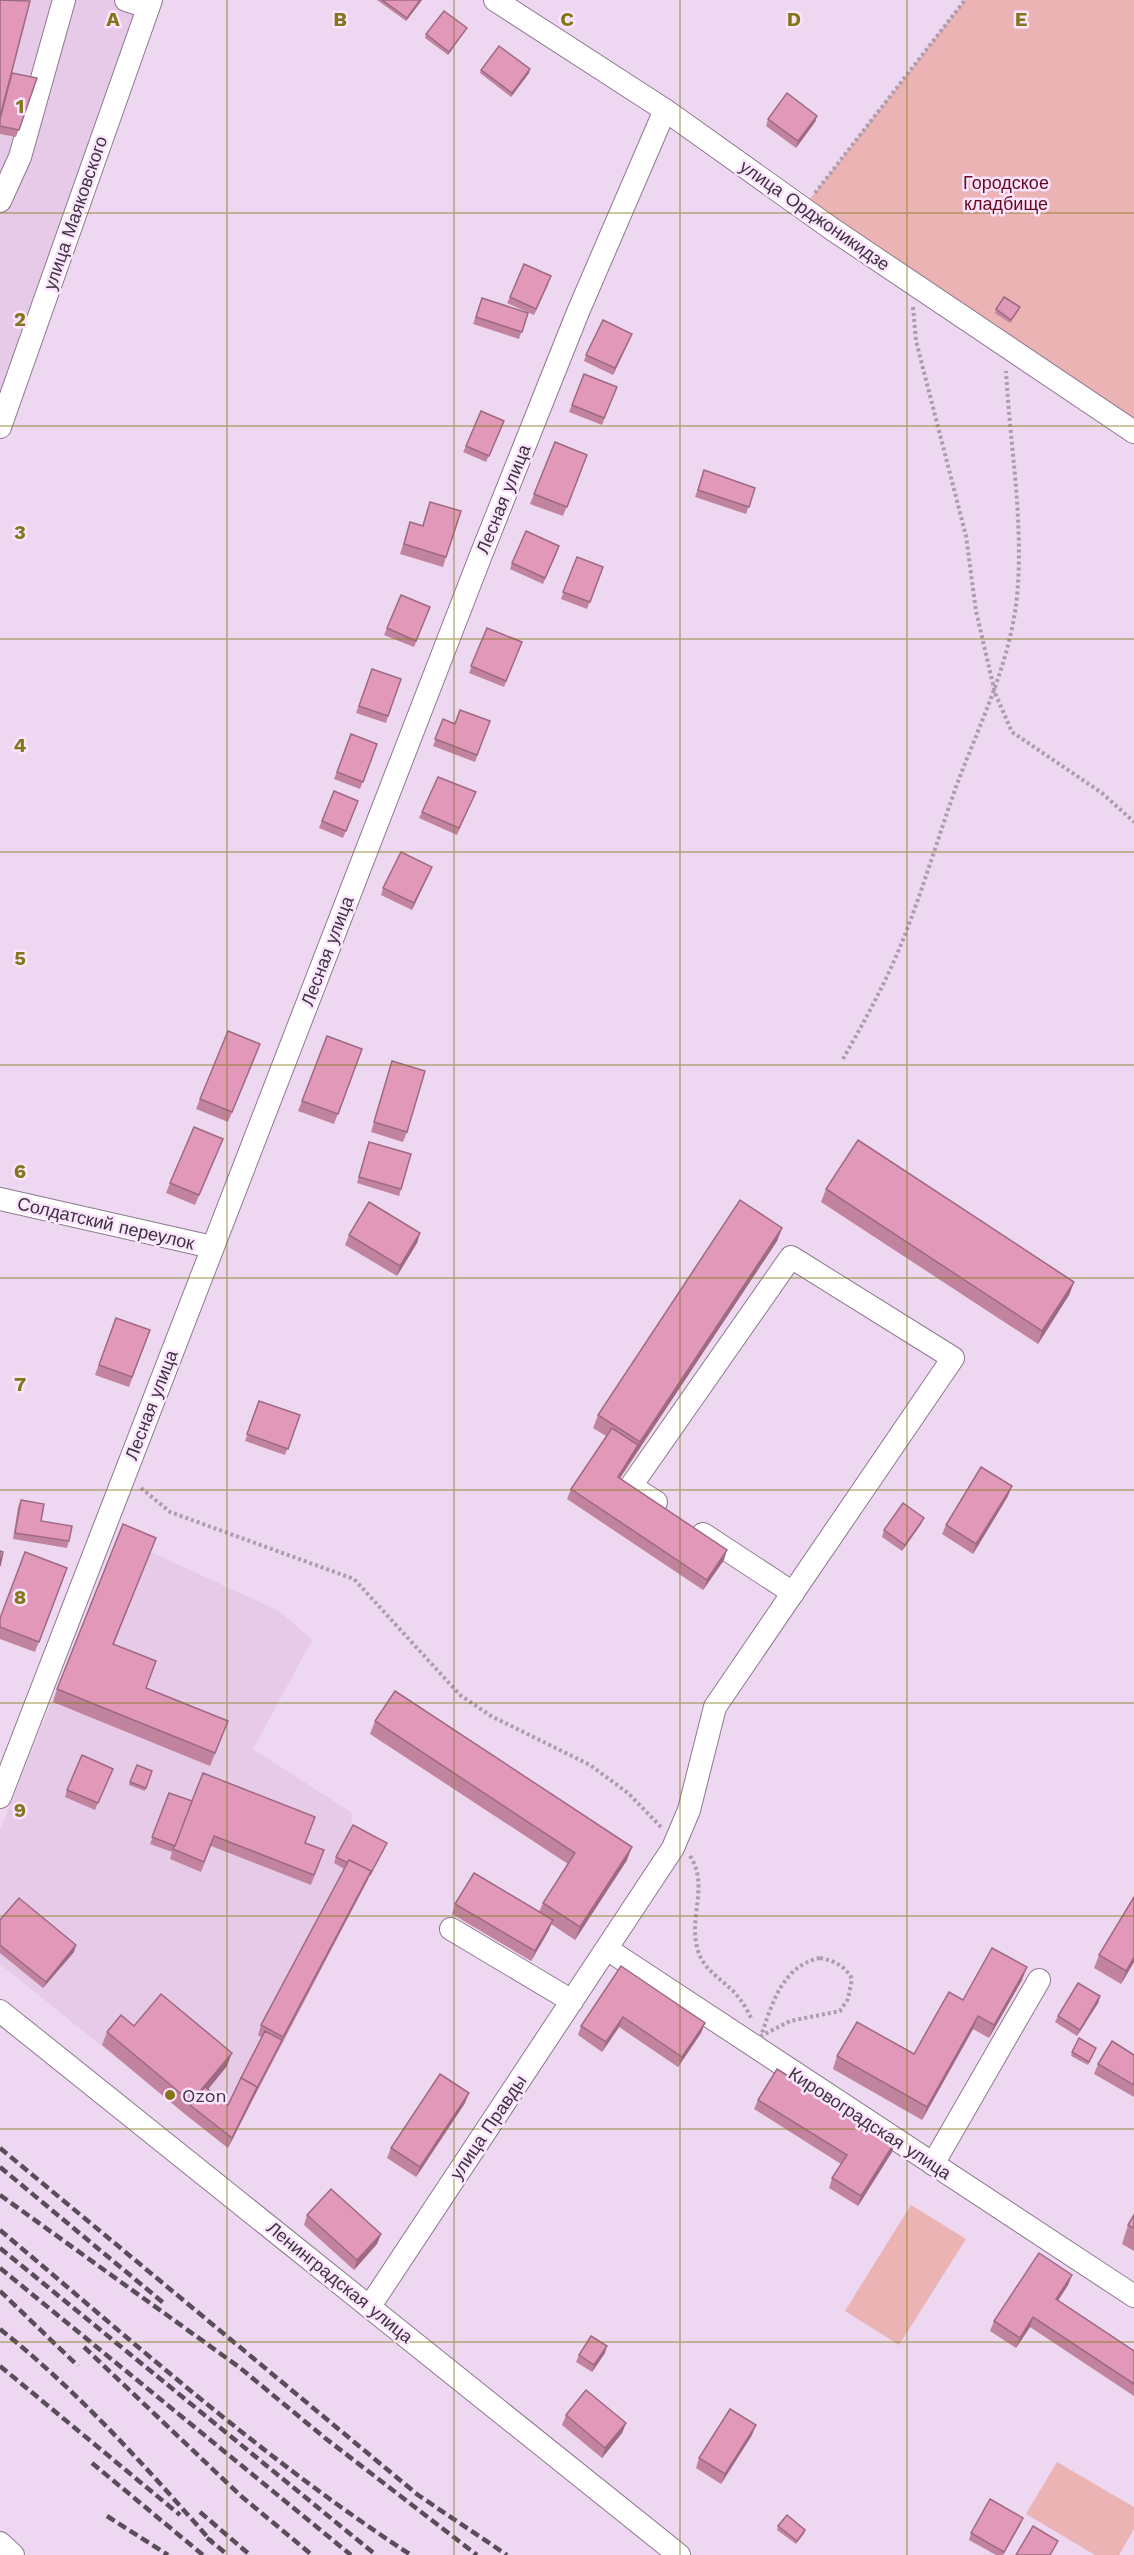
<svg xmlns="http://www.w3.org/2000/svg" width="1134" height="2555" viewBox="0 0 1134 2555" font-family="'Work Sans',sans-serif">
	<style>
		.built { fill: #e6cae8 }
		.green { fill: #ebb3b3 }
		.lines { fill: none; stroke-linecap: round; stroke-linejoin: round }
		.minor-casing { stroke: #8e7990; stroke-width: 24 }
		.path { stroke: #ad9baf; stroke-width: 4; stroke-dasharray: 3 3; stroke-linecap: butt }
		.minor { stroke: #fff; stroke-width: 22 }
		.rail { stroke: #584d59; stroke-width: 4.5; stroke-dasharray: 9 4.5; stroke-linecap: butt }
		.wall { fill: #c2839f }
		.shaded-wall { fill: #9e6a82 }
		.building { fill: #e198b9; stroke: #9e6a82; stroke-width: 1.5 }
		.grid { fill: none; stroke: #837619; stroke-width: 1.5; stroke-opacity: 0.55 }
		.poi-dot { fill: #837619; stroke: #fbe4fd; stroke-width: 2 }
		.labels { text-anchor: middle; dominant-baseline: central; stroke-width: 5; stroke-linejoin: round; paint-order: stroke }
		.park-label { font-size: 18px; fill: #69081c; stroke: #fbe4fd }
		.street-label { font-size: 18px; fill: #3d343e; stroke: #fbe4fd }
		.poi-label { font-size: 18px; fill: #3d343e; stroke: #fbe4fd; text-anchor: start }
		.grid-label { font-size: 20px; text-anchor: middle; font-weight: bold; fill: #837619; stroke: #fbe4fd; stroke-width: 5; stroke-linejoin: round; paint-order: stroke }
	</style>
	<rect width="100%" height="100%" fill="#eed7f0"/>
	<g class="built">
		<path d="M0,0H151L0,427Z"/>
		<path d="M118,1537L279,1611L312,1640L253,1749L352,1813L351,1831L384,1849L228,2148L0,1964V1830Z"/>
	</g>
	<g class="green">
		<path d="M965,0H1134V432L803,208Z"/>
		<path d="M911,2205L966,2239L899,2345L845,2311Z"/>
		<path d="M1057,2462L1134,2507V2529L1119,2555H1095L1026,2514Z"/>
	</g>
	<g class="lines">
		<g class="minor-casing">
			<g id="minor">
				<path d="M126,0L148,7"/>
				<path d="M495,0L665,110L832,229L1134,432"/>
				<path d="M0,201L20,157L64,0"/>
				<path d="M0,427L151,0"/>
				<path d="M0,1199L212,1247"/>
				<path d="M703,1534L793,1593"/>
				<path d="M0,1797L481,555L578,312L665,110"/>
				<path d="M451,1929L572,2001"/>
				<path d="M607,1949L1134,2296"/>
				<path d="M0,2011L679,2555"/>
				<path d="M933,2164L1039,1980"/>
				<path d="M370,2306L673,1848L689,1810L715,1707L953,1358L791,1257L631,1486L656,1502"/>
				<path d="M0,2543L13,2555"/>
			</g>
		</g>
		<g class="path">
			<path d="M815,193L965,0"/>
			<path d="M913,307L916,341L966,536L976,611L995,693L1012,732L1102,793L1134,822"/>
			<path d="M843,1059C868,1015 892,971 909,924C926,879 940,832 956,787C979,725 1010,664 1017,597C1024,521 1010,446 1006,371"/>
			<path d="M141,1488L170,1512L354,1579L460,1695L491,1716L590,1765L628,1793L662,1828"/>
			<path d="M690,1856C709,1885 689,1916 697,1947C702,1970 720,1977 735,1993C742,2001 748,2011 752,2020"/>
			<path d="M820,1958C835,1961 845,1966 852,1979L848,1999L840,2011L790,2021L761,2036C772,2004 782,1966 820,1958Z"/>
		</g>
		<use href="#minor" class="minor"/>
		<g class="rail">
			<path d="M0,2148L418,2495L507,2555"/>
			<path d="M0,2167L166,2305"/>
			<path d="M0,2195L239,2367L325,2438L477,2555"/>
			<path d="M0,2230C133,2342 265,2460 411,2555"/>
			<path d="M0,2248L376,2555"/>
			<path d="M0,2268L351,2555"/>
			<path d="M0,2291L78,2366"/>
			<path d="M0,2329C79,2392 145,2466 212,2542"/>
			<path d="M84,2347L241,2496L312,2555"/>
			<path d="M0,2366L180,2515"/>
			<path d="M92,2463L203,2555"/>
			<path d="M200,2512L250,2555"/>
			<path d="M107,2516L168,2555"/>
			<path d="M207,2538L228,2555"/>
		</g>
	</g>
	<g class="wall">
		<path d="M0,0L10,77L37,78L16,137L0,134Z"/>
		<path d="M377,0H422L406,21Z"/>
		<path d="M465,31L448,55L425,38L426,34Z"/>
		<path d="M481,70L529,73L511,97L480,73Z"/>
		<path d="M817,116L815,122L796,148L766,126L768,119Z"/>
		<path d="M549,283L534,315L507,303L510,297Z"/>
		<path d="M482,298L528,313L519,339L473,324Z"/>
		<path d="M996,309L1019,310L1010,323L995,313Z"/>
		<path d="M632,334L613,375L584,361L586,355Z"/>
		<path d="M584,374L617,387L602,425L569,412Z"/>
		<path d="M504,421L486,462L463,452L466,446Z"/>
		<path d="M555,442L587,455L563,516L530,504Z"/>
		<path d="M704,470L755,488L746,514L695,497Z"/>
		<path d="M430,502L446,557L443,567L400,554L410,522L422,526Z"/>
		<path d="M557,553L543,584L510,569L512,563Z"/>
		<path d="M577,557L603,567L587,609L561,599Z"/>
		<path d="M401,595L430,607L414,647L384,635Z"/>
		<path d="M487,628L522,642L504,687L469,673Z"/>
		<path d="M372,669L388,716L386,723L356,713Z"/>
		<path d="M443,719L455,724L490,721L475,762L433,746Z"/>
		<path d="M351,734L377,744L360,789L334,779Z"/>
		<path d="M334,791L358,801L343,838L319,828Z"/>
		<path d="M476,792L457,835L419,818L422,812Z"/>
		<path d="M432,867L412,910L381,895L383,888Z"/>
		<path d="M327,1036L362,1049L334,1124L298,1111Z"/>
		<path d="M260,1044L228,1122L196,1109L200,1099Z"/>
		<path d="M392,1061L407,1132L403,1142L371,1132Z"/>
		<path d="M223,1139L195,1205L166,1193L170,1183Z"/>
		<path d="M369,1142L401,1189L399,1196L357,1183Z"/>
		<path d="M826,1189L1074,1282L1069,1295L1038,1344L821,1202Z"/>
		<path d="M782,1228L777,1241L620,1478L724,1560L703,1590L567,1499L571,1489L606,1436L593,1428L598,1415Z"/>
		<path d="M420,1233L417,1243L397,1276L345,1245L349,1235Z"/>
		<path d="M116,1318L150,1330L129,1387L95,1375Z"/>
		<path d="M259,1401L300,1415L285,1455L245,1441Z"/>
		<path d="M1008,1496L973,1554L942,1534L946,1525Z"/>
		<path d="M21,1500L41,1521L69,1541L67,1548L13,1539L18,1507Z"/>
		<path d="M921,1524L902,1551L882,1537L884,1530Z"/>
		<path d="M151,1551L114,1644L146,1688L228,1721L210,1766L53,1702L57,1689Z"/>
		<path d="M67,1568L35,1652L0,1639V1618Z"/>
		<path d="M375,1721L627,1860L575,1940L551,1924L549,1930L531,1961L452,1914L455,1904L539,1912L543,1903L568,1864L370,1734Z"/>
		<path d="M137,1765L152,1771L145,1791L129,1785Z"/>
		<path d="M110,1775L95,1810L65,1797L67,1790Z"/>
		<path d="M169,1793L324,1850L311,1885L211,1846L201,1872L170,1859L172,1852L150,1844Z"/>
		<path d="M387,1843L384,1849L254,2097L228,2148L186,2115L102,2045L107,2032L134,2026L227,2066L208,2089L228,2105L262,2038L258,2035L261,2025L344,1869L334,1863L336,1857Z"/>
		<path d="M0,1920L74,1952L43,1988L0,1953Z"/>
		<path d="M1099,1955L1134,1962L1121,1984L1094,1968Z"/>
		<path d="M621,1966L705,2023L701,2033L678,2067L619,2027L602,2052L578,2035L581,2026Z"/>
		<path d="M1022,1980L989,2038L973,2029L922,2120L833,2069L837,2056L914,2054L963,2000Z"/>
		<path d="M1100,1996L1098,2003L1077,2036L1055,2022L1058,2016Z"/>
		<path d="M1095,2051L1088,2065L1071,2056L1072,2052Z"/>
		<path d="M1134,2055V2097L1094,2074L1098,2064Z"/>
		<path d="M758,2100L895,2142L892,2152L858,2206L829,2188L832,2178L841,2164L754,2109Z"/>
		<path d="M465,2103L416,2177L387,2158L391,2148Z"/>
		<path d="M307,2215L381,2234L377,2244L354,2270L304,2225Z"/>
		<path d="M1134,2215V2251L1122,2244L1128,2225Z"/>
		<path d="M1072,2275L1068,2285L1058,2301L1134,2351V2396L1030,2327L1016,2348L990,2331L994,2321Z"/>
		<path d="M605,2353L592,2372L576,2362L579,2355Z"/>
		<path d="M566,2415L626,2423L622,2433L602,2458L562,2425Z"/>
		<path d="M752,2435L721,2484L696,2468L699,2458Z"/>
		<path d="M1020,2525L1003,2555H996L969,2540L971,2533Z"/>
		<path d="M778,2526L805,2530L804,2534L796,2544L777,2530Z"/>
	</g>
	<g class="shaded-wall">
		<path d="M420,0H422L406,21L407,18Z"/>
		<path d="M467,28L465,31L448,55L449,52Z"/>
		<path d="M530,69L529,73L511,97L512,93Z"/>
		<path d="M817,116L815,122L796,148L798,141Z"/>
		<path d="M632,334L629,341L613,375L615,368Z"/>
		<path d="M432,867L429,874L412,910L414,903Z"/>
		<path d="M782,1228L777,1241L614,1487L618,1477L640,1442Z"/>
		<path d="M420,1233L417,1243L397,1276L400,1266Z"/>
		<path d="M1074,1282L1069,1295L1038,1344L1042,1331Z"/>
		<path d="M1012,1486L1008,1496L973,1554L976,1544Z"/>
		<path d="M924,1518L921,1524L902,1551L905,1545Z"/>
		<path d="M727,1550L724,1560L703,1590L707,1580Z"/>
		<path d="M632,1847L627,1860L575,1940L580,1927Z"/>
		<path d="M371,1871L367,1881L279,2047L228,2148L232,2138L257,2087Z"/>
		<path d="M553,1920L549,1930L531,1961L535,1951Z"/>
		<path d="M76,1945L74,1952L43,1988L46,1982Z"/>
		<path d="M1134,1957V1962L1121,1984L1126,1971Z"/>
		<path d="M1027,1967L1022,1980L989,2038L994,2025Z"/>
		<path d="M1100,1996L1098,2003L1077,2036L1080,2030Z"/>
		<path d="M978,2016L973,2029L922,2120L927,2107Z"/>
		<path d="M623,2017L619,2027L602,2052L606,2042Z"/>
		<path d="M705,2023L701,2033L678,2067L682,2057Z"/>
		<path d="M232,2053L227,2066L193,2108L190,2105L191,2102Z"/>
		<path d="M469,2093L465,2103L416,2177L420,2167Z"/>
		<path d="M895,2142L892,2152L858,2206L861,2196Z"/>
		<path d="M381,2234L377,2244L354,2270L357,2260Z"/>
		<path d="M1072,2275L1068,2285L1052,2309L1056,2299Z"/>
		<path d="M1033,2317L1030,2327L1016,2348L1020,2338Z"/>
		<path d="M607,2346L605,2353L592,2372L594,2365Z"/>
		<path d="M626,2423L622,2433L602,2458L605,2448Z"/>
		<path d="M756,2425L752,2435L721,2484L725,2474Z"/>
		<path d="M1023,2518L1020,2525L1003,2555L1004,2552Z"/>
	</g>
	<g class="building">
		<path d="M0,0L30,1L0,117Z"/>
		<path d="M382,0H420L407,18Z"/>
		<path d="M444,11L467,28L449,52L426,34Z"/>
		<path d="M499,46L530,69L512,93L481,70Z"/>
		<path d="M12,73L37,78L19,130L0,126V119Z"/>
		<path d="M787,93L817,116L798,141L768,119Z"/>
		<path d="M524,264L551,276L536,309L510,297Z"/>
		<path d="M1004,297L1020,307L1011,320L996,309Z"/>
		<path d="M482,298L528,313L522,332L476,317Z"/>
		<path d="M603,320L632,334L615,368L586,355Z"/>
		<path d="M584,374L617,387L604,418L572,405Z"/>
		<path d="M481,411L504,421L489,456L466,446Z"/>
		<path d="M555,442L587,455L567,507L534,494Z"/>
		<path d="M704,470L755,488L749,507L698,490Z"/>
		<path d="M430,502L461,511L446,557L404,544L410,522L423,526Z"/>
		<path d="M526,531L559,546L545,578L512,563Z"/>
		<path d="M577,557L603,567L590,602L563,592Z"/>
		<path d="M401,595L430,607L416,641L387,628Z"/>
		<path d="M487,628L522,642L506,681L471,666Z"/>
		<path d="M372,669L401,679L388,716L359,706Z"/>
		<path d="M460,710L490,721L477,755L435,739L443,719L455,724Z"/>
		<path d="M351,734L377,744L363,782L337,772Z"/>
		<path d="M438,777L476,792L459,828L422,812Z"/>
		<path d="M334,791L358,801L346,831L322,821Z"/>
		<path d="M401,852L432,867L414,903L383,888Z"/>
		<path d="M228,1031L260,1044L232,1112L200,1099Z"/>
		<path d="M327,1036L362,1049L338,1114L302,1101Z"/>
		<path d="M392,1061L425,1071L407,1132L374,1122Z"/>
		<path d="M194,1127L223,1139L199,1195L170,1183Z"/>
		<path d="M858,1140L1074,1282L1042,1331L826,1189Z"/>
		<path d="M369,1142L411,1154L401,1189L359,1177Z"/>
		<path d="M740,1200L782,1228L640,1442L598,1415Z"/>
		<path d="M369,1202L420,1233L400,1266L349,1235Z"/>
		<path d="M116,1318L150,1330L132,1377L99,1365Z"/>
		<path d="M259,1401L300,1415L288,1449L247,1434Z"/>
		<path d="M612,1428L638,1445L618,1477L727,1550L707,1580L571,1489Z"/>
		<path d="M981,1467L1012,1486L976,1544L946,1525Z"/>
		<path d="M21,1500L44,1504L41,1521L72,1526L69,1541L15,1533Z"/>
		<path d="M903,1503L924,1518L905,1545L884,1530Z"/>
		<path d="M123,1524L156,1538L113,1644L156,1661L146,1688L228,1721L215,1753L57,1689Z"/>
		<path d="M0,1551L3,1552L0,1566Z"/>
		<path d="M25,1552L67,1568L39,1642L0,1627V1618Z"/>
		<path d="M395,1691L632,1847L580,1927L543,1903L575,1853L375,1721Z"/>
		<path d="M82,1755L113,1769L98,1803L67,1790Z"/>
		<path d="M137,1765L152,1771L146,1788L130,1782Z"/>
		<path d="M203,1773L315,1817L305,1843L324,1850L314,1875L214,1836L204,1862L173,1849Z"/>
		<path d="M169,1793L192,1801L175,1846L152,1837Z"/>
		<path d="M353,1825L387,1843L370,1875L371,1871L349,1860L348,1863L336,1857Z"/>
		<path d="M349,1860L371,1871L283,2037L261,2025Z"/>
		<path d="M474,1873L553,1920L535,1951L455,1904Z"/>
		<path d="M1134,1897V1957L1126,1971L1099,1955Z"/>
		<path d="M19,1898L76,1945L46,1982L0,1945V1920Z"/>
		<path d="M992,1948L1027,1967L994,2025L978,2016L927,2107L837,2056L857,2022L914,2054L949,1992L963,2000Z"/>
		<path d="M621,1966L705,2023L682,2057L623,2017L606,2042L581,2026Z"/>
		<path d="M1078,1983L1100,1996L1080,2030L1058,2016Z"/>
		<path d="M161,1994L232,2053L191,2102L107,2032L121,2015L134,2026Z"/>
		<path d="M265,2031L282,2040L256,2090L257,2087L241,2078Z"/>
		<path d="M1079,2038L1096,2048L1089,2062L1072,2052Z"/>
		<path d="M1112,2041L1134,2055V2085L1098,2064Z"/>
		<path d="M777,2069L895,2142L861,2196L832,2178L847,2155L758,2100Z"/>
		<path d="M440,2074L469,2093L420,2167L391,2148Z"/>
		<path d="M241,2078L257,2087L232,2138L190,2105L205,2087L228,2105Z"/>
		<path d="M331,2189L381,2234L357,2260L307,2215Z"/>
		<path d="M1134,2215V2228L1128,2225Z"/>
		<path d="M1039,2253L1072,2275L1056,2299L1134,2351V2384L1033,2317L1020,2338L994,2321Z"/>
		<path d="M591,2336L607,2346L594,2365L579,2355Z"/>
		<path d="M586,2390L626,2423L605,2448L566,2415Z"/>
		<path d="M730,2409L756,2425L725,2474L699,2458Z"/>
		<path d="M990,2499L1023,2518L1004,2552L971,2533Z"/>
		<path d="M787,2515L805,2530L797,2541L778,2526Z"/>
		<path d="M1033,2526L1058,2541L1050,2555H1016Z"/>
	</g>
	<path class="grid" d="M227,0V2555M454,0V2555M680,0V2555M907,0V2555M0,213H1134M0,426H1134M0,639H1134M0,852H1134M0,1065H1134M0,1278H1134M0,1490H1134M0,1703H1134M0,1916H1134M0,2129H1134M0,2342H1134"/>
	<circle class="poi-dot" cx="170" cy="2095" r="6"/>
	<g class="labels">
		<g class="park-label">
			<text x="1006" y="182">Городское<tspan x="1006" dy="21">кладбище</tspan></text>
		</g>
		<g class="street-label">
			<text transform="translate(75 213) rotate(-71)">улица Маяковского</text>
			<text transform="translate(815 215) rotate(35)">улица Орджоникидзе</text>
			<text transform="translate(503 499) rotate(-68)">Лесная улица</text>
			<text transform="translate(327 951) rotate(-69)">Лесная улица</text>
			<text transform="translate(106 1223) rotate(13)">Солдатский переулок</text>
			<text transform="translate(151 1405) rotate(-69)">Лесная улица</text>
			<text transform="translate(870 2123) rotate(33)">Кировоградская улица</text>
			<text transform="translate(488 2127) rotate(-56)">улица Правды</text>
			<text transform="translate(340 2282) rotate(39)">Ленинградская улица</text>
		</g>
		<g class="poi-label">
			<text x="182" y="2095">Ozon</text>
		</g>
	</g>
	<g class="grid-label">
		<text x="113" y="26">A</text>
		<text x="340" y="26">B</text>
		<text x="567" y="26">C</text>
		<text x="794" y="26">D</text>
		<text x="1021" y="26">E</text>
		<text x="20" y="113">1</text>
		<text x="20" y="326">2</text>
		<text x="20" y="539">3</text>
		<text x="20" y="752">4</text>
		<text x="20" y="965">5</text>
		<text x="20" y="1178">6</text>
		<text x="20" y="1391">7</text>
		<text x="20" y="1604">8</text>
		<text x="20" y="1817">9</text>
	</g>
</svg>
